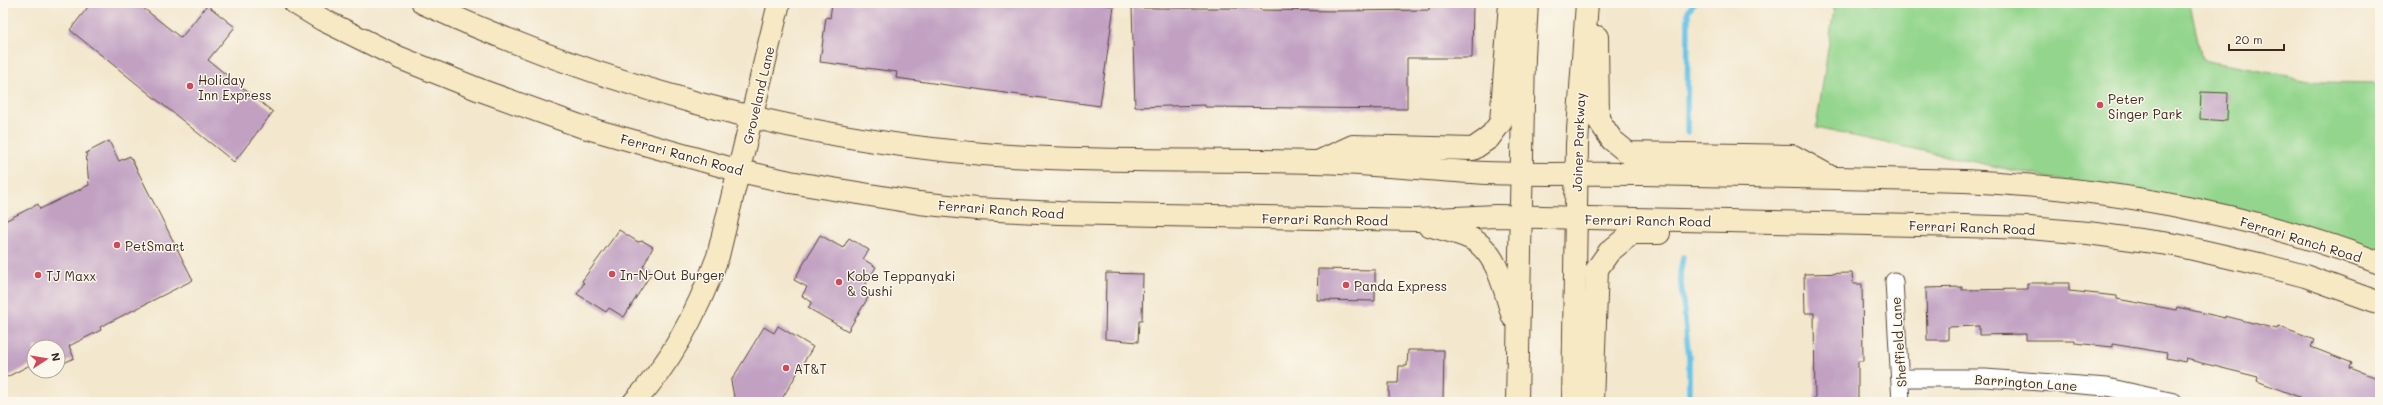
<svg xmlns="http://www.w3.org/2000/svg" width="2383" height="405" viewBox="0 0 2383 405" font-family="Mali,sans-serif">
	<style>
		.green { fill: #93d58c; stroke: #678055 }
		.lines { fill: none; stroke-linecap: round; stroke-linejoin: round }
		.stream { stroke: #6bc4e8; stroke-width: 5.5 }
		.building { fill: #c1a0c2 }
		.street-casing { stroke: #574638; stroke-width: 19 }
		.secondary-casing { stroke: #574638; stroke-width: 24 }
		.street { stroke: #fff; stroke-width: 17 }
		.secondary { stroke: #f7e9c3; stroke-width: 22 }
		.poi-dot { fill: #d1495b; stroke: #fbf7ec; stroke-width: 1.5 }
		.labels { text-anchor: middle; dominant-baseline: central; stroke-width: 3; stroke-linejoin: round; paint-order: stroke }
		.poi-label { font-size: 13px; fill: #3b2a1e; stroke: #fbf7ec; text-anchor: start }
		.street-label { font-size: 13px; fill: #3b2a1e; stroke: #fbf7ec }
	</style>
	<rect width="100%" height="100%" fill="#fbf7ec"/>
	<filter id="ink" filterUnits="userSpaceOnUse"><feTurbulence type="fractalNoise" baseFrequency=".025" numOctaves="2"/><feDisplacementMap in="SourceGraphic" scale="8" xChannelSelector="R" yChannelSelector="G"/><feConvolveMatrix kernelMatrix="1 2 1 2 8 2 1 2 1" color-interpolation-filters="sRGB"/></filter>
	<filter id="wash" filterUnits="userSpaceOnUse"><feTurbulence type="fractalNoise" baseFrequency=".012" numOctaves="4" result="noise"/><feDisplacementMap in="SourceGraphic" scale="16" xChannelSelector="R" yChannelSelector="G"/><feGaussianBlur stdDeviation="0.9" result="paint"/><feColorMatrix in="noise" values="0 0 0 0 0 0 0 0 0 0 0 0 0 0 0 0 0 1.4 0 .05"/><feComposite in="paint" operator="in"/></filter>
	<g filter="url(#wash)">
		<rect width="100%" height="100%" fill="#f3e7cd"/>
		<path class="green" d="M1835,3H2190L2202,60L2320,82L2380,83V249L1816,128Z"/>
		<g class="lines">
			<g class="stream">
				<path d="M1687,132L1688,11L1694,3"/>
				<path d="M1683,257L1680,274L1689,358V402"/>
			</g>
		</g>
		<g id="blocks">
			<g class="building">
				<path d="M91,3H137L181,38L207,5L235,27L208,60L273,112L234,162L70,30Z"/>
				<path d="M832,3H1089L1114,6L1100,106L896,78L897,72L820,62L826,17L830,18Z"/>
				<path d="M1429,4H1473L1472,58H1407V109L1205,107V105L1135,107L1132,8H1260V10L1337,11L1429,10Z"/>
				<path d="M2201,92L2228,93L2227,121L2200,119Z"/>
				<path d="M109,141L119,161L130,156L193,280L100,327L101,330L69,346L74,358L58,366V347H34V363L3,379V222L38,204L40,209L89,185L86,153Z"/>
				<path d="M619,230L638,242L643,241L653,247L643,267L652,272L624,317L609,308L606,312L577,294L584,283L582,281Z"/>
				<path d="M820,235L843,248L849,238L869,250L863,259L876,267L861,292L869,296L848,331L808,308L812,302L802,296L807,287L794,280Z"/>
				<path d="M1318,269L1375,270V301L1317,300Z"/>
				<path d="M1106,273L1143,274L1142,321H1139L1138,342L1105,339Z"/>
				<path d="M1852,273L1853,284H1862L1863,361H1858V402H1815L1814,313H1805L1804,274Z"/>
				<path d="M2027,283H2069V291L2117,296V299L2176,310L2177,307L2225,318V316L2277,329L2278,326L2314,340L2311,347L2352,363L2350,368L2380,379V402H2307L2299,399V397L2257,381L2258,377L2186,359L2185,362L2166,358L2167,353L2112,344V347L2075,343V340H2026V334L1979,335V326L1948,327V340H1927L1926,288L1962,287V290L2027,289Z"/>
				<path d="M778,326L813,347L780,402H735L731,381L764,327L774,333Z"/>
				<path d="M1408,350H1444L1443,402H1389V383H1398L1399,366H1407Z"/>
			</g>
		</g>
	</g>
	<g filter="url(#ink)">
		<use href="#blocks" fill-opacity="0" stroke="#574638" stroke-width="1"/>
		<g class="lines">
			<g class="street-casing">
				<g id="street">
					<path d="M1894,281L1901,402"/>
					<path d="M1901,378H1985L2107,387L2174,402"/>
				</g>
			</g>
			<g class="secondary-casing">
				<g id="secondary">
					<path d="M295,3L323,20L400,58L480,90L580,126L740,171L790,182L919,203L977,209L1059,213L1416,220L1496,216L1965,226L2029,228L2088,233L2176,245L2263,265L2305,276L2380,303"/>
					<path d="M423,3C598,84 790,138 983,154C1092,163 1203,159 1313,162C1370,163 1428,170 1485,173C1538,175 1590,173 1643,174C1750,176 1858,178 1965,181C2107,188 2247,212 2380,263"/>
					<path d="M1597,37L1598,119L1612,140L1628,153L1793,156L1829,176"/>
					<path d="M1320,161L1353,146L1473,149L1489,138L1501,122L1510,3"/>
					<path d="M1428,225C1442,229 1457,232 1470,238C1498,252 1504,289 1513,317"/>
					<path d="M634,402C672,362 699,308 718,256L779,3"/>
					<path d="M1517,402L1524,56L1527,3"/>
					<path d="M1573,402L1577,144L1587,3"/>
					<path d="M1592,402L1597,269L1609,252L1632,233H1659"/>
				</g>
			</g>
			<use href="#street" class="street"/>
			<use href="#secondary" class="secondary"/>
		</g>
	</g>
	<g class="poi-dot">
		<circle cx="190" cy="86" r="4"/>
		<circle cx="2100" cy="105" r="4"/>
		<circle cx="117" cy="245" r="4"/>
		<circle cx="612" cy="274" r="4"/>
		<circle cx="38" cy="275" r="4"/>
		<circle cx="839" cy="282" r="4"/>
		<circle cx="1346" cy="285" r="4"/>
		<circle cx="786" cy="368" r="4"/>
	</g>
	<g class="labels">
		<g class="poi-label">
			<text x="198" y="79">Holiday<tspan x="198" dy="15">Inn Express</tspan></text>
			<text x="2108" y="98">Peter<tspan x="2108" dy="15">Singer Park</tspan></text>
			<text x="125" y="245">PetSmart</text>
			<text x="620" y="274">In-N-Out Burger</text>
			<text x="46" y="275">TJ Maxx</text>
			<text x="847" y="275">Kobe Teppanyaki<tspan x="847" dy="15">&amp; Sushi</tspan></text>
			<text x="1354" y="285">Panda Express</text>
			<text x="794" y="368">AT&amp;T</text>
		</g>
		<g class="street-label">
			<text transform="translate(758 95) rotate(-77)">Groveland Lane</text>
			<text transform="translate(1578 142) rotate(-88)">Joiner Parkway</text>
			<text transform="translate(682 154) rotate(15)">Ferrari Ranch Road</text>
			<text transform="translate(1001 209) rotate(4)">Ferrari Ranch Road</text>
			<text transform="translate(1325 219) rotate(1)">Ferrari Ranch Road</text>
			<text transform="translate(1648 220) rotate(1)">Ferrari Ranch Road</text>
			<text transform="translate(1972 227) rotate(2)">Ferrari Ranch Road</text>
			<text transform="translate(2301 239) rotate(17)">Ferrari Ranch Road</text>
			<text transform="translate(1898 342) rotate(-94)">Sheffield Lane</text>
			<text transform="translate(2026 382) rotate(4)">Barrington Lane</text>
		</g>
	</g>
	<rect width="2383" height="405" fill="none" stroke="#fbf7ec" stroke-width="16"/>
	<g transform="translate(46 359) rotate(78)"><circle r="19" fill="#fbf7ec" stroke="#aea59a"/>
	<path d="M0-3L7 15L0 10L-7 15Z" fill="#d1495b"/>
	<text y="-6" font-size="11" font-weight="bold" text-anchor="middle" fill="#3b2a1e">N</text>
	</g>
	<path d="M2229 44v6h55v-6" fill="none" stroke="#3b2a1e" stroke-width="2"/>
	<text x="2235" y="44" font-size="12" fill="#3b2a1e" stroke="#fbf7ec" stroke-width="3" paint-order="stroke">20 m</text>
</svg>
